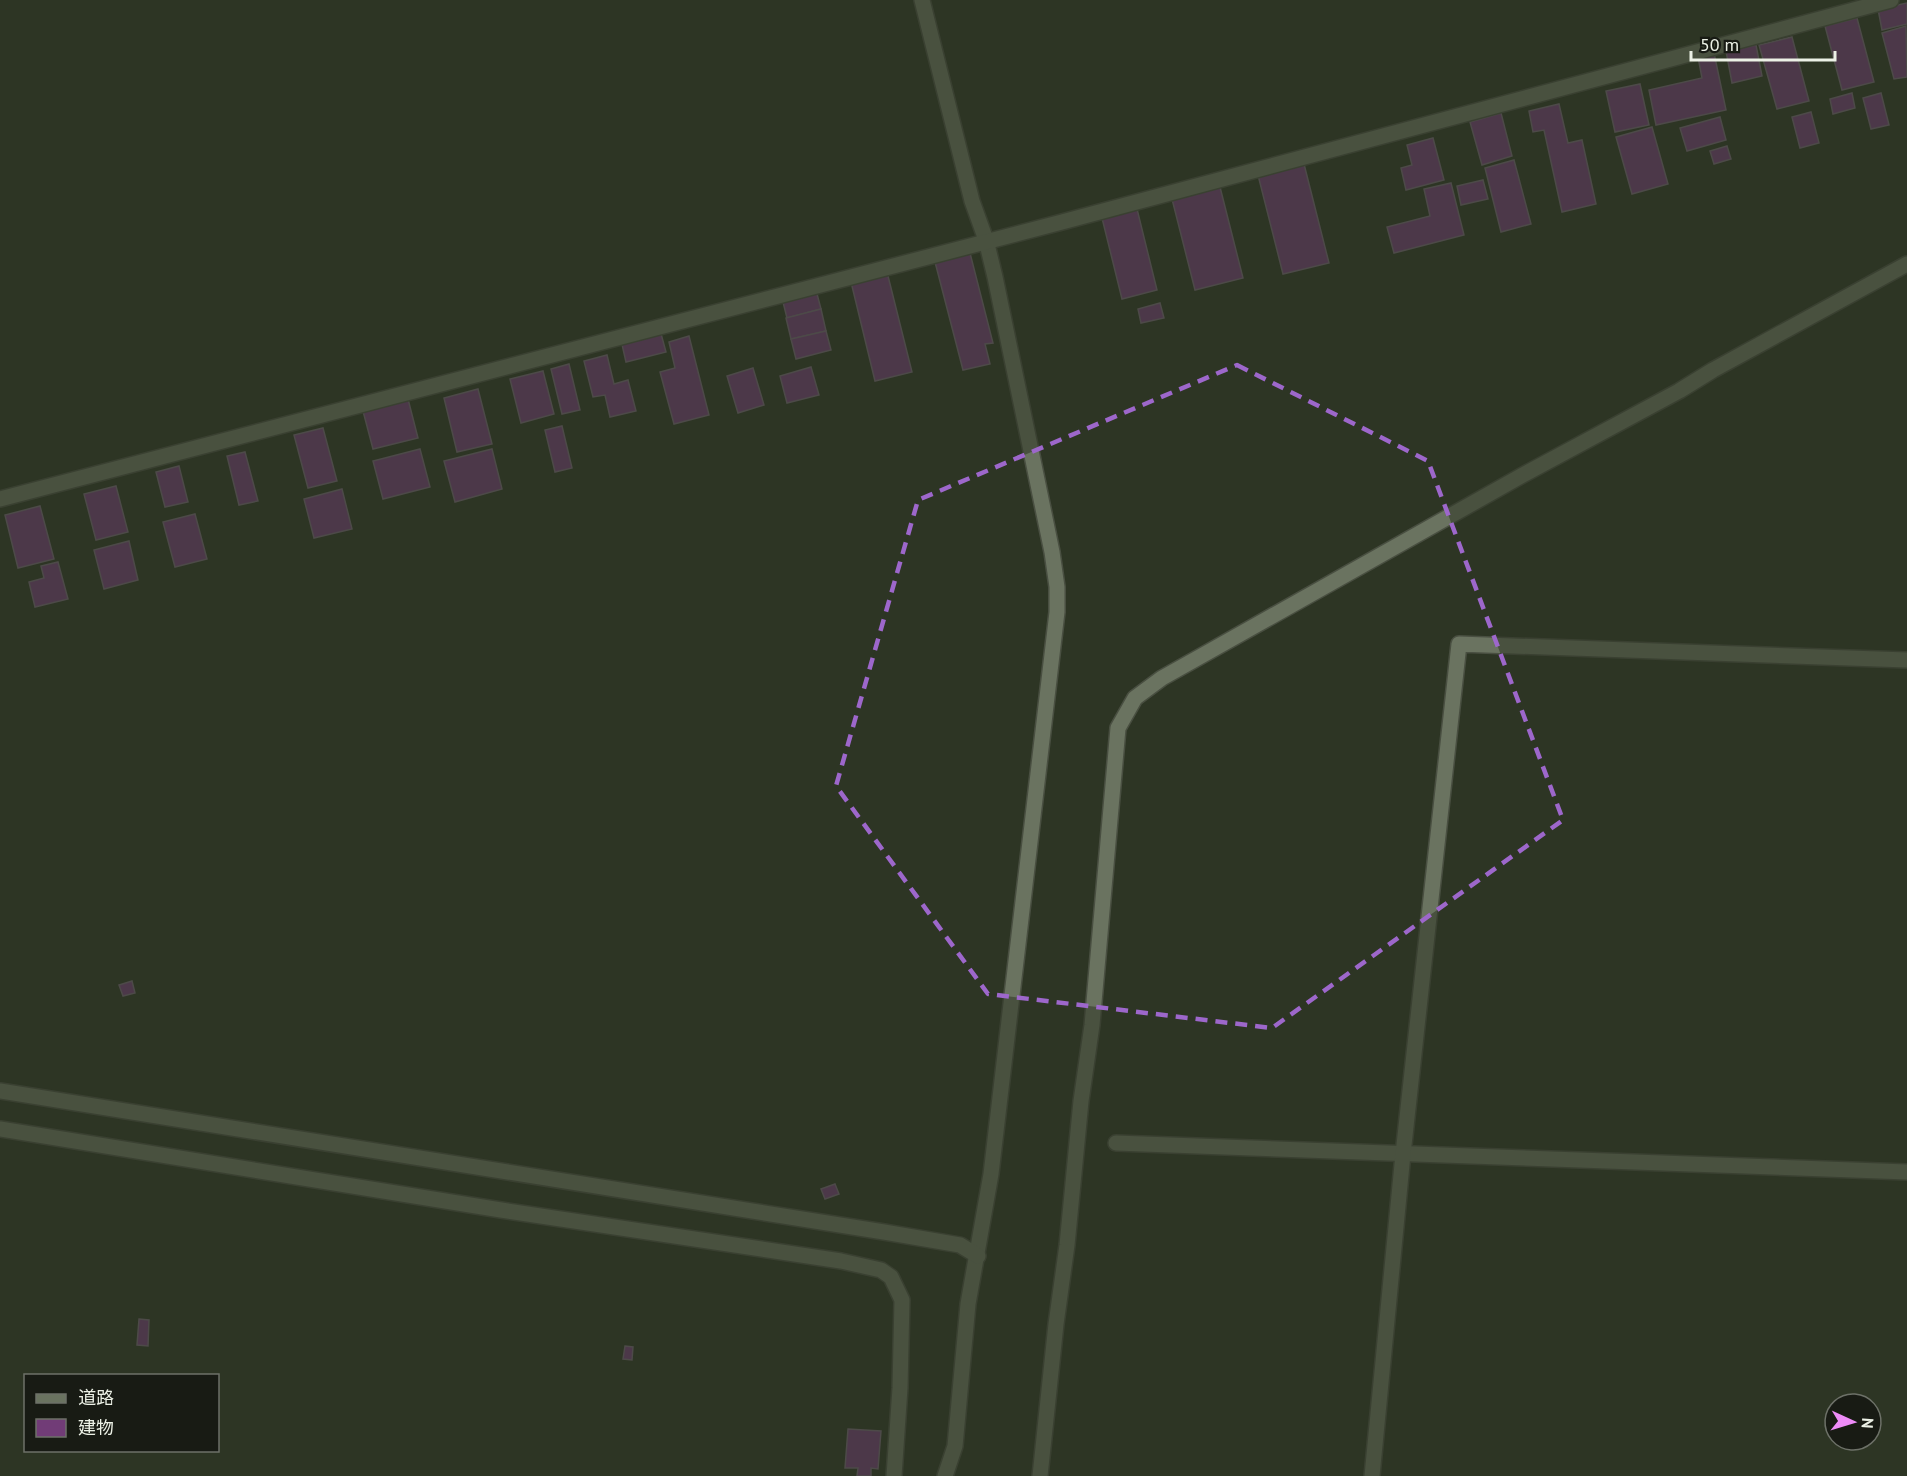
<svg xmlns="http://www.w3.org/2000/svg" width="1907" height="1476" viewBox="0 0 1907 1476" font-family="'PT Sans','Noto Sans JP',sans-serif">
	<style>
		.building { fill: #713c77; stroke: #736474; stroke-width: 1.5 }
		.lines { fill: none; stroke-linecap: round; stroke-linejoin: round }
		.street-casing { stroke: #494f41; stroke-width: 18 }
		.street { stroke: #6a7360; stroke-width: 15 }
		.marked { fill: none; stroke: #9d67cb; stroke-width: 4.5; stroke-dasharray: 12 8; stroke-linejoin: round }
	</style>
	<rect width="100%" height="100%" fill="#2d3524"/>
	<g class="building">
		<path d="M1907,3V24L1882,30L1878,9Z"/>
		<path d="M1857,18L1874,82L1842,90L1825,26Z"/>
		<path d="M1906,26L1907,77L1894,79L1882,33Z"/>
		<path d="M1792,37L1809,101L1777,109L1759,45Z"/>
		<path d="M1756,45L1762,76L1732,83L1726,51Z"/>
		<path d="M1714,53L1726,110L1656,125L1649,90L1702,78L1698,57Z"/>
		<path d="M1640,84L1649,125L1615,132L1606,91Z"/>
		<path d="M1852,93L1855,108L1833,114L1830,99Z"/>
		<path d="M1881,93L1889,125L1871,129L1863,98Z"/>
		<path d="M1559,104L1568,143L1582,140L1596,204L1562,212L1544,130L1533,132L1529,111Z"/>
		<path d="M1811,112L1819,143L1800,148L1792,117Z"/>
		<path d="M1501,113L1512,156L1482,165L1470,122Z"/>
		<path d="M1720,117L1726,140L1687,151L1680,128Z"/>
		<path d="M1652,127L1668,184L1632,194L1616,137Z"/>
		<path d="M1433,138L1444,180L1406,190L1401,168L1412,165L1407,145Z"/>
		<path d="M1727,146L1731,159L1714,164L1710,151Z"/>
		<path d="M1514,160L1531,224L1501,232L1485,168Z"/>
		<path d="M1304,164L1329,263L1283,274L1258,175Z"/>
		<path d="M1483,180L1488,199L1461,205L1457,186Z"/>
		<path d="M1451,183L1464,235L1394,253L1387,227L1430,216L1424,189Z"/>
		<path d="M1220,187L1243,278L1195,290L1172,199Z"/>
		<path d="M1137,209L1157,290L1122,299L1102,218Z"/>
		<path d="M970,253L993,343L985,344L990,364L963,370L935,262Z"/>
		<path d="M887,272L912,372L875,381L851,282Z"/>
		<path d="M816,290L821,309L787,318L782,298Z"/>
		<path d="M1160,303L1164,318L1141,323L1138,309Z"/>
		<path d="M821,309L826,331L791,339L786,318Z"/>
		<path d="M660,330L666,352L626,362L621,340Z"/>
		<path d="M826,331L831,350L796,359L791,339Z"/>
		<path d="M689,336L709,415L674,424L660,372L675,368L669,342Z"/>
		<path d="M607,355L614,384L628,380L636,411L610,417L605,395L593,397L584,361Z"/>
		<path d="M569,364L580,410L562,414L551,369Z"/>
		<path d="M811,367L819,395L787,403L780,376Z"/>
		<path d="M753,368L764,405L738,413L727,376Z"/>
		<path d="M543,371L554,414L521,423L510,379Z"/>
		<path d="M478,389L492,444L457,452L444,398Z"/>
		<path d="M408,399L418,438L373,449L363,411Z"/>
		<path d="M562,426L572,468L555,472L545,430Z"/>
		<path d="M323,428L337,481L308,488L294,435Z"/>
		<path d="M420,449L430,487L383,499L373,461Z"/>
		<path d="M492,449L502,489L455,502L444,461Z"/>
		<path d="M245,452L258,501L239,505L227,456Z"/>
		<path d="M179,466L188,502L165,507L156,472Z"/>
		<path d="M116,486L128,532L96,540L84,494Z"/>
		<path d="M342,489L352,529L314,538L304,499Z"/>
		<path d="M40,506L54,559L18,568L5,515Z"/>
		<path d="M195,514L207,559L175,567L163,522Z"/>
		<path d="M129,541L138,580L104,589L94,550Z"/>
		<path d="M58,562L68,599L35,607L29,582L44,578L41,566Z"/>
		<path d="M132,981L135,993L123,996L119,985Z"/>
		<path d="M835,1184L839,1194L825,1199L821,1189Z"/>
		<path d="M139,1319L149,1320L148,1346L137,1345Z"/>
		<path d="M625,1346L633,1347L632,1360L623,1359Z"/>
		<path d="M848,1429L881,1431L878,1469L871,1468V1476H857L858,1468H845Z"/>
	</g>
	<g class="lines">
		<g class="street-casing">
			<g id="street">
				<path d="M922,0L972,201L986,240L995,277L1052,552L1057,587V612L991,1174L968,1304L955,1446L945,1476"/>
				<path d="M0,499L1062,222L1891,0"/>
				<path d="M0,1091L884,1232L960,1245L978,1256"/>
				<path d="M0,1129L501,1210L841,1261L881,1270L891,1277L902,1300L900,1388L894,1476"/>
				<path d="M1116,1143L1907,1172"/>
				<path d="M1040,1476L1056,1324L1067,1245L1081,1101L1092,1025L1118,728L1135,698L1162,678L1203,655L1521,476L1679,391L1713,370L1907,264"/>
				<path d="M1372,1476L1403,1154L1459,644L1907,660"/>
			</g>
		</g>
		<use href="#street" class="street"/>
	</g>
	<path d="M0 0H1907V1476H0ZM1237,365L1428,461L1563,820L1272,1028L988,994L836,786L918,500Z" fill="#2d3524" fill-opacity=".55" fill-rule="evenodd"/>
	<path class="marked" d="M1237,365L1428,461L1563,820L1272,1028L988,994L836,786L918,500Z"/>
	<rect x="24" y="1374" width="195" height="78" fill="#181b14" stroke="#6d7168" stroke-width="1.5"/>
	<rect x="36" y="1394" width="30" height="9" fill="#6a7360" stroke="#6d7168" stroke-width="1.5"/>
	<text x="78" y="1404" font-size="18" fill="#ecf1e6">道路</text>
	<rect x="36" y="1419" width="30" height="18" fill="#713c77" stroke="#6d7168" stroke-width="1.5"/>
	<text x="78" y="1434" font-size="18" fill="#ecf1e6">建物</text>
	<g transform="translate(1853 1422) rotate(94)"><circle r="28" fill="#181b14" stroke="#6d7168" stroke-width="1.5"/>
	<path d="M0-4.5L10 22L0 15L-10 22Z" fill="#ee8cf8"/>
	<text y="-9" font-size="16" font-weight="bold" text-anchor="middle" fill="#ecf1e6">N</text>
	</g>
	<path d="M1691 51v9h144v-9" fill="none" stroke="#ecf1e6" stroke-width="3"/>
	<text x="1700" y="51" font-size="18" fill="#ecf1e6" stroke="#181b14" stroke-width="4.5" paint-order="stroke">50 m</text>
</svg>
